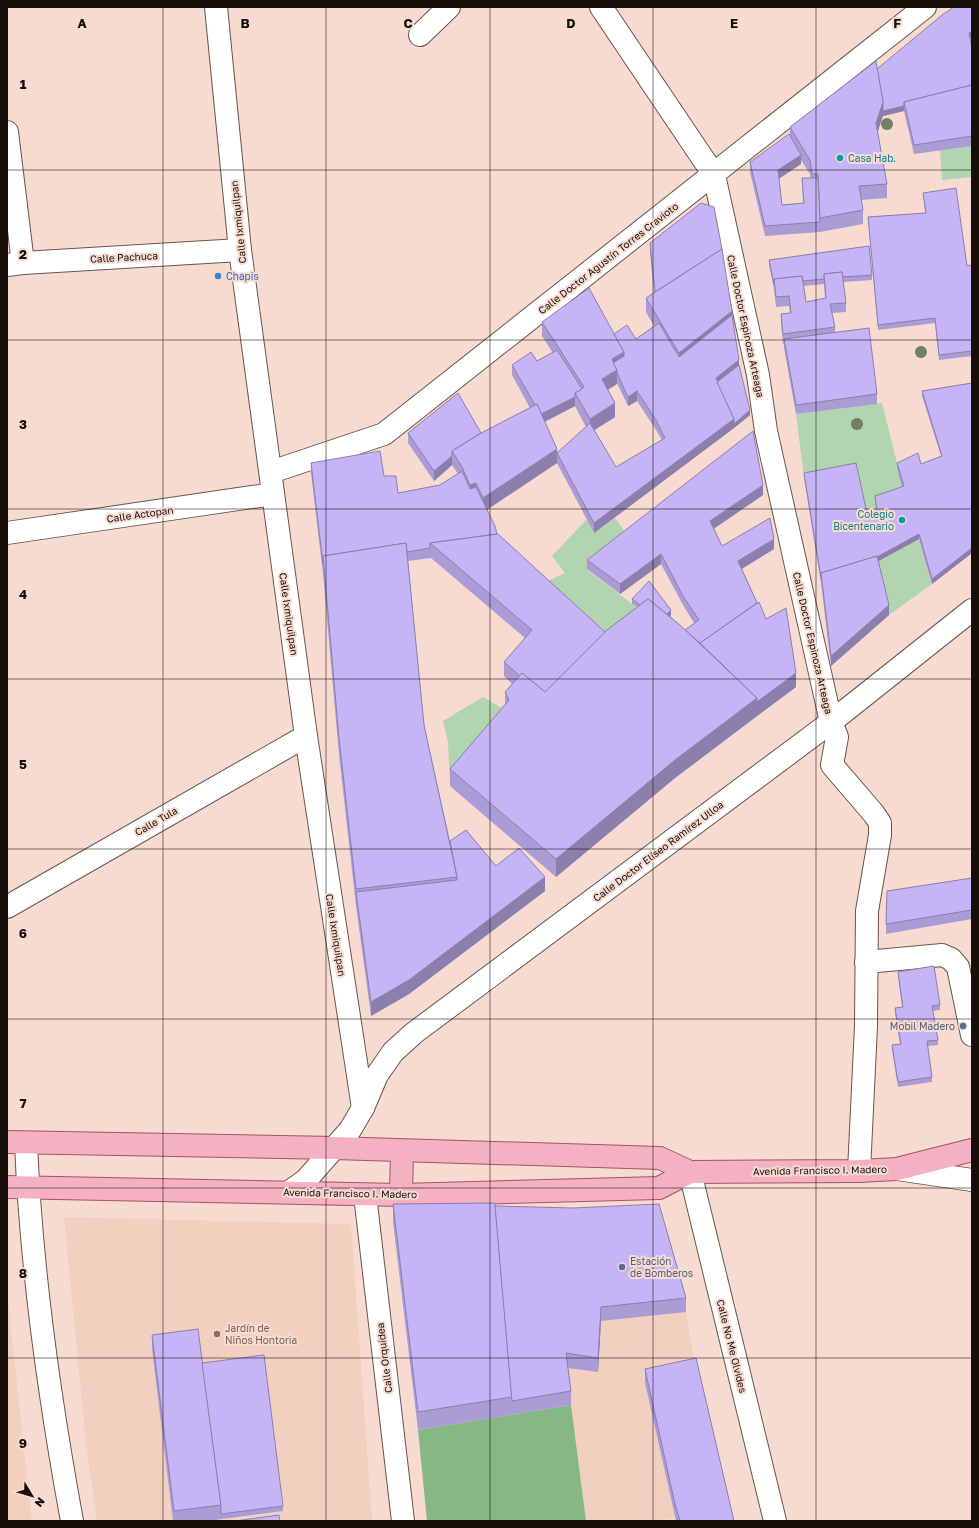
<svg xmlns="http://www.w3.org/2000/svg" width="979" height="1528" viewBox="0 0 979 1528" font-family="'Golos Text',sans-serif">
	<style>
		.built { fill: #f2d0c0 }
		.green { fill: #b1d5af }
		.forest { fill: #86b884 }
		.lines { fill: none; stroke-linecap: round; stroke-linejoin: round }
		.minor-casing { stroke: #6b544a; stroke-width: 24 }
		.major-casing { stroke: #a15666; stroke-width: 24 }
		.minor { stroke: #fff; stroke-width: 22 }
		.major { stroke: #f4b1c1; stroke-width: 22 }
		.tree { fill: #708160 }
		.wall { fill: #aa9cd4; fill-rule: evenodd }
		.shaded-wall { fill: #8b7fac }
		.building { fill: #c6b5f6; stroke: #8b7fac }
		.grid { fill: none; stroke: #170e0a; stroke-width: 1; stroke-opacity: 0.55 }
		.culture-dot { fill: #0f9aa8; stroke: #f7dbd0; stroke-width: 1.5 }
		.shop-dot { fill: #3f7fe0; stroke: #f7dbd0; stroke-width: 1.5 }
		.service-dot { fill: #5c6f8a; stroke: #f7dbd0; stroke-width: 1.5 }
		.education-dot { fill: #8d6e63; stroke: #f7dbd0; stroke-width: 1.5 }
		.labels { text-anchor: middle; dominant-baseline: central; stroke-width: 4; stroke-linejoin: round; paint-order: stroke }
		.culture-label { font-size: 10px; fill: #0d838f; stroke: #f7dbd0; text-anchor: start }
		.street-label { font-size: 10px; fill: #170e0a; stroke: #f7dbd0 }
		.shop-label { font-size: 10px; fill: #366cbe; stroke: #f7dbd0; text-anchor: start }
		.service-label { font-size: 10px; fill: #4e5e75; stroke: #f7dbd0; text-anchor: end }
		.education-label { font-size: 10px; fill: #785e54; stroke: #f7dbd0; text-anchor: start }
		.grid-label { font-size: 13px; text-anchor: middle; font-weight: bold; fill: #170e0a; stroke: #f7dbd0; stroke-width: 4; stroke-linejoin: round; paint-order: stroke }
	</style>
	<rect width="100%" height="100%" fill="#f7dbd0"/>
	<g class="built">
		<path d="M64,1217L351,1224L372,1521H97L86,1444Z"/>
		<path d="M7,1290L25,1459L32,1521H7Z"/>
		<path d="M686,1312L696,1372L645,1383L675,1518L659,1521H586L566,1367L601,1321Z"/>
	</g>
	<g class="green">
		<path d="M972,146V177L942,180L940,150Z"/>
		<path d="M882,403L904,491L877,516L867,518L804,478L796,414Z"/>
		<path d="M615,518L629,537L587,570L648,616L607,647L539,585L565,573L552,556L587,519L594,533Z"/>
		<path d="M919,539L932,584L889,615L877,562Z"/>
		<path d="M483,697L505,710L509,718L450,786L448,742L443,721Z"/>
	</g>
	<path class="forest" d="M571,1405L586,1521H427L418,1430Z"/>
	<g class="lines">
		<g class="minor-casing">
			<g id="minor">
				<path d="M216,7L240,250L306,736L363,1108"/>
				<path d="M601,7L714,175L758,375L766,431L831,722L837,737L832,765L874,814L880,823V835L867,911L866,1026L859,1171"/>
				<path d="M420,35L449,7"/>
				<path d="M7,132L23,263"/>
				<path d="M7,265L23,263L240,250"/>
				<path d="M271,472L384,434L925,7"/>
				<path d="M7,533L273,494"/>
				<path d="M7,907L306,736"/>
				<path d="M866,962L942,955L951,959L958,967L972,1035"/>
				<path d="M26,1143C31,1270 49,1396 72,1521"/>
				<path d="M897,1169L972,1180"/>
				<path d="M690,1172L775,1521"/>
				<path d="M289,1192L306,1180L350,1130L363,1108L377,1075L393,1052L414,1033L831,722L972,610"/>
				<path d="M365,1195L403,1521"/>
			</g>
		</g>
		<g class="major-casing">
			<g id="major">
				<path d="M7,1142L334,1148L660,1158L690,1172L859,1171L897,1169L972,1150"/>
				<path d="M7,1187L401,1195L659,1188L690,1172"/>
				<path d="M401,1195L402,1151"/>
			</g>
		</g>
		<use href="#minor" class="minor"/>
		<use href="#major" class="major"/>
	</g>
	<g class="tree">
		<circle cx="887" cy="124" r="6"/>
		<circle cx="921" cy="352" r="6"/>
		<circle cx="857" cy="424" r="6"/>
	</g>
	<g class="wall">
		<path d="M972,7V37L970,38L972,48V146L914,154L904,111L883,116L877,132L887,184V198L861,200L863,210V224L820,232L765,236L750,172V162L790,137V127L877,69ZM801,160L810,174V178H802L803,203L782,205L779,179L801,164Z"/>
		<path d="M923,193L967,266L972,265V356L939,360L935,323L878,330L868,217L925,213Z"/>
		<path d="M650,243L732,315L739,365L750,415L734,428L594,533L557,463L487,510L497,534L605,632L637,607L632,604V599L671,615L670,616L685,630L694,623L683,605L661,564L620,594L587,569V560L763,495L714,529L722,546L774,549L742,569L796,687L757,716L675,778L556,877L450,786V769L505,705V692L512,684L504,676V662L525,638L431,558L408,561L424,725L450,841L496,866L545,891L409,994L371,1016L356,906L339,755L323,574L311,473V463L384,476L398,493L440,485L458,474L452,465L434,481L408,443V433H481L530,408L512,375V365L537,361L553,353L542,336V322L614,334L636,339L654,326L646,312V298L654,293L650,253ZM617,383L628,406L637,401L656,430L662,440L616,467L594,430L615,417L608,390L617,384ZM575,406L586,427L557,453L545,422Z"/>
		<path d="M769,260L872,275V280L843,282L846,303V312L832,313L835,327V333L877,394V404L796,414L784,348V344H783L781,323V314L790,313L789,306L776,307L774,289L769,265ZM824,284L825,299L806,302L804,286Z"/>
		<path d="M972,383V553L932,584L919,539L878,561L889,615L831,666L821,583L804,478V473L867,513L876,511L875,496L902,487L897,468V463L921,464L941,456L922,396V391Z"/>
		<path d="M972,878V919L886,934V924Z"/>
		<path d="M898,972L940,1005V1010L933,1011L938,1040V1045L928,1046L932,1077V1082L898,1087L892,1050V1045L900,1044L895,1013V1008L902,1007L898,977Z"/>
		<path d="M393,1204L495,1206L686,1298V1312L601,1321L598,1372L568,1368L571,1391V1405L418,1430L393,1222Z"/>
		<path d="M152,1335L202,1363L283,1506V1511L207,1521H173L152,1349Z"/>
		<path d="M645,1369L734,1521H676L645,1383Z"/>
	</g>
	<g class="shaded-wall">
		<path d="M972,32V37L969,38V33Z"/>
		<path d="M883,102L904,106V111L883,116L876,137V123Z"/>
		<path d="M801,155V164L778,179V170Z"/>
		<path d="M732,311V325L679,367V353Z"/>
		<path d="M624,352V366L617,370V384L602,393V379L612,359Z"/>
		<path d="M739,360V370L717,387L716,378Z"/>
		<path d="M637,391V401L628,406V397Z"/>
		<path d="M575,397V406L540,424V415Z"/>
		<path d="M615,403V417L590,433V419Z"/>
		<path d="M750,410V415L734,428L594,533V523L734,419Z"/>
		<path d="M557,449V463L483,512V498Z"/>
		<path d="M452,456V465L434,481V471Z"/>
		<path d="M476,483V497L470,499V485Z"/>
		<path d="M763,485V495L710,531V521Z"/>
		<path d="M919,534V539L877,562V557Z"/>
		<path d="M774,539V549L738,571V561Z"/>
		<path d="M972,548V553L932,584V579Z"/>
		<path d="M661,554V564L620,594V584Z"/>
		<path d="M889,605V615L831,666V656Z"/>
		<path d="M671,610V615L661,626V621Z"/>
		<path d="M796,673V687L757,716L675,778L556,877V859L675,760L757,698Z"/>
		<path d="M545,877V891L409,994L371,1016V1002Z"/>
		<path d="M601,1307V1321L598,1372V1358Z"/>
	</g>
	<g class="building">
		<path d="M954,7H972V32L969,33L972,48V85L904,102V106L883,111V102L877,69L942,15Z"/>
		<path d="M876,61L883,102L876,123L887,184L859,186L863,210L820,218L818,174H812L810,160L790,127Z"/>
		<path d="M972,85V136L914,145L904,102Z"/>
		<path d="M789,134L801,155L778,170L782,205L804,203L802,178H818L820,222L765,226L750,162Z"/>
		<path d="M956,188L967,266L972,265V351L939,355L935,318L878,325L868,217L926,213L923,193Z"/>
		<path d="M701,203L714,207L722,249L655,292L650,243Z"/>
		<path d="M869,246L872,275L843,277L842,272L824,274V279L803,281L802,276L774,279V284L769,260Z"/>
		<path d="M722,249L732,311L679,353L646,298Z"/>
		<path d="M842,272L846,303L830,304L835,327L783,334L781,314L791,313L789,296L776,297L774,279L802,276L806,302L826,298L824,274Z"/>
		<path d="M589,288L624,352L612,359L617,370L602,379L615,403L590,419L575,393L584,387L542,322Z"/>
		<path d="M732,315L739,360L716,378L734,419L594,523L557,453L590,423L616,467L665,438L656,420L637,391L628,397L617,373V370L613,363L624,356V352L614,334L627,325L636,339L659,323L679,357Z"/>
		<path d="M869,328L877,394L796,405L784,339Z"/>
		<path d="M557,350L582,389L575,393V397L541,414L537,404L535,405L512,365L531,352L537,361Z"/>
		<path d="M739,365L750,410L734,424V419L717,382Z"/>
		<path d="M972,383V548L932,579L919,534L877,557V556L821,573V578L804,473L856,463L867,513L877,511L875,496L904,486L897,463L918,453L921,464L942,456L922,391Z"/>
		<path d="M458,393L481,433L452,451V456L434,471L408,433Z"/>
		<path d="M537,404L557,449L483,498L476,483L470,485L462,467L452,451L483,432Z"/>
		<path d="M753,431L763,485L710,521L722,546L770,518L774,539L738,561L757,603L700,643L685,630L699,620L683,596L661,554L620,584L587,560Z"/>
		<path d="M380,451L384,476H396L398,493L440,485L462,471L470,489L476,487L495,526L497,534L430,543V548L407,552L406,543L323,556V564L311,463Z"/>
		<path d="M498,534L605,632L545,692L522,673L520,676L504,662L532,630L430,543Z"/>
		<path d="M406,543L424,725L457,877L356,889L339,738L323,556Z"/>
		<path d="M877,556L889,605L831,656L821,573Z"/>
		<path d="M649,581L671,610L667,614L648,599L640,605L632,599Z"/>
		<path d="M648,599L680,625L757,698L675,760L556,859L450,769L509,700L505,692L522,673L545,692L607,630Z"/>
		<path d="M759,602L766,619L786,608L796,673L757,702V698L700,643Z"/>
		<path d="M466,830L496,866L519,848L545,877L409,980L371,1002L356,892L457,880V877L450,841Z"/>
		<path d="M972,878V910L886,924L887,891Z"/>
		<path d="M934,966L940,1005L932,1006L938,1040L927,1041L932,1077L898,1082L892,1045L901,1044L895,1008L903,1007L898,972Z"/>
		<path d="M495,1203L512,1397L418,1412L393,1204Z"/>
		<path d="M659,1204L686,1298L601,1307L598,1358L566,1353L571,1391L512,1401L495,1206L573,1208Z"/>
		<path d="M198,1329L221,1505L174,1511L152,1335Z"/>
		<path d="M264,1355L283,1506L221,1514V1505L202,1363Z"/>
		<path d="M696,1358L734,1521H680L675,1504L645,1369Z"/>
		<path d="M279,1515L280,1521H235Z"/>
	</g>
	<path class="grid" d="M163,7V1521M326,7V1521M490,7V1521M653,7V1521M816,7V1521M7,170H972M7,340H972M7,509H972M7,679H972M7,849H972M7,1019H972M7,1188H972M7,1358H972"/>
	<g class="culture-dot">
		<circle cx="840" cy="158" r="4"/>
		<circle cx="902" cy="520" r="4"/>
	</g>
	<circle class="shop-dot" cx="218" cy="276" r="4"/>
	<g class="service-dot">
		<circle cx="963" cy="1026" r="4"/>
		<circle cx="622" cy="1267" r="4"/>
	</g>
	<circle class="education-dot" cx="217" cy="1334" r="4"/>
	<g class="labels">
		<g class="culture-label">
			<text x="848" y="158">Casa Hab.</text>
			<text x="894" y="514" text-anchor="end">Colegio<tspan x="894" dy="12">Bicentenario</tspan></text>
		</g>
		<g class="street-label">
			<text transform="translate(238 222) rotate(-96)">Calle Ixmiquilpan</text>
			<text transform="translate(124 257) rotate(-3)">Calle Pachuca</text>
			<text transform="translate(608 258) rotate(-38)">Calle Doctor Agustín Torres Cravioto</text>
			<text transform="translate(746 326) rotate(78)">Calle Doctor Espinoza Arteaga</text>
			<text transform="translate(140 514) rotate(-8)">Calle Actopan</text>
			<text transform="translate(289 614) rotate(82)">Calle Ixmiquilpan</text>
			<text transform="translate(813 643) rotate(77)">Calle Doctor Espinoza Arteaga</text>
			<text transform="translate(156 821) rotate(-30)">Calle Tula</text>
			<text transform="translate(658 851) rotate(-37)">Calle Doctor Elíseo Ramírez Ulloa</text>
			<text transform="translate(336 935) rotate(81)">Calle Ixmiquilpan</text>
			<text transform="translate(820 1170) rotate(-1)">Avenida Francisco I. Madero</text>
			<text transform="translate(350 1193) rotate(1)">Avenida Francisco I. Madero</text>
			<text transform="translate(732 1346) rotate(76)">Calle No Me Olvides</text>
			<text transform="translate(384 1358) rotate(-97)">Calle Orquídea</text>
		</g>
		<g class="shop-label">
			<text x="226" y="276">Chapis</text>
		</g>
		<g class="service-label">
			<text x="955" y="1026">Mobil Madero</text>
			<text x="630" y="1261" text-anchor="start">Estación<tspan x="630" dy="12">de Bomberos</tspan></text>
		</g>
		<g class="education-label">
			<text x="225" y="1328">Jardín de<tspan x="225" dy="12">Niños Hontoria</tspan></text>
		</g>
	</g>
	<g class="grid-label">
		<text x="82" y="28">A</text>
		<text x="245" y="28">B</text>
		<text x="408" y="28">C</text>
		<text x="571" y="28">D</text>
		<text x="734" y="28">E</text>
		<text x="897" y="28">F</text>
		<text x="23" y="89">1</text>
		<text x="23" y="259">2</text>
		<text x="23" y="429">3</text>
		<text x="23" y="599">4</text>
		<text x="23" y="769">5</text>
		<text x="23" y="938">6</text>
		<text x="23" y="1108">7</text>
		<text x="23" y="1278">8</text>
		<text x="23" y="1448">9</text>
	</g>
	<rect width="979" height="1528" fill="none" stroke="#170e0a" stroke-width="16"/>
	<g transform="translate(32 1496) rotate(128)" stroke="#f7dbd0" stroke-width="3" paint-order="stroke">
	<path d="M0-3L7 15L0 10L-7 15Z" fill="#170e0a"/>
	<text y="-6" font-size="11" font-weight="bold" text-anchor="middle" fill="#170e0a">N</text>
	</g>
</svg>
